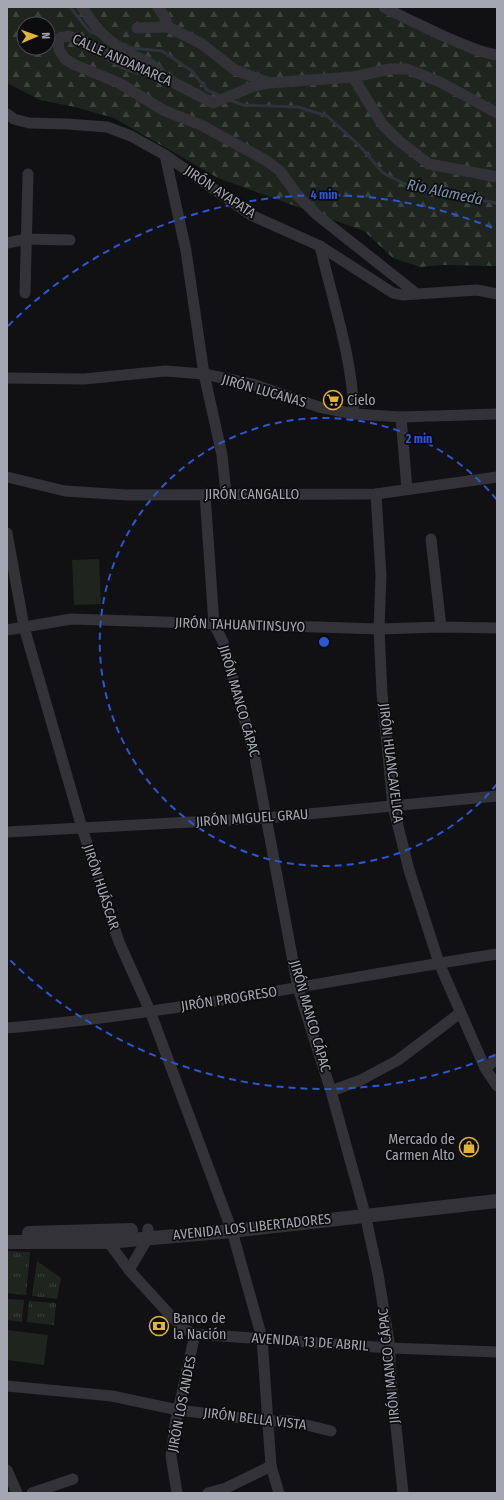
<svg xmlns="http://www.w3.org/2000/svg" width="504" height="1500" viewBox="0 0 504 1500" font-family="'Fira Sans Condensed',sans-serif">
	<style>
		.grass { fill: #1e251f }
		.forest { fill: url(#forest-firs); fill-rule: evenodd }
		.park { fill: url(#park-tufts) }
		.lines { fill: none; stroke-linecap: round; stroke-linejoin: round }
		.stream { stroke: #2c333a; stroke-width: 3 }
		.minor { stroke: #333337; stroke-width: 11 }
		.tertiary { stroke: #333337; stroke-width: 14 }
		.ring { fill: none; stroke: #2a57d4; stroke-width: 2; stroke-dasharray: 7 5 }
		.labels { text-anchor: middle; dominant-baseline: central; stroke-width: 3.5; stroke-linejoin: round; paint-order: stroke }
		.street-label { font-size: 14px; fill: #a4a7b2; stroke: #0c0c0e }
		.poi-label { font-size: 14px; fill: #a4a7b2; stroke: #0c0c0e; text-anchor: start }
		.water-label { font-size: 15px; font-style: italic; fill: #7d93ab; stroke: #0c0c0e }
		.centre { fill: #2a57d4; stroke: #0c0c0e; stroke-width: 2 }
		.ring-label { font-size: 12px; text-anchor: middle; font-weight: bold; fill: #2a57d4; stroke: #0c0c0e; stroke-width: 3.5; stroke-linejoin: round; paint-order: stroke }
	</style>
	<defs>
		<pattern id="forest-firs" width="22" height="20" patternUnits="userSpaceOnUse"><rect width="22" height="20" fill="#1e251f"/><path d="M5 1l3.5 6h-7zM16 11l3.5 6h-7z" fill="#3c423d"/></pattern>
		<pattern id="park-tufts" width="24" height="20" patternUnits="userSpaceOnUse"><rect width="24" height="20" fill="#1e251f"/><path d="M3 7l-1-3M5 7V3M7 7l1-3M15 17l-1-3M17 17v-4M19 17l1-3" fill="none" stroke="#3c423d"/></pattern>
	</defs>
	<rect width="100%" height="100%" fill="#111113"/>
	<g class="grass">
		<path d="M99,559L101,604L74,605L72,560Z"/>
		<path d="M7,1330L48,1335L44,1365L7,1360Z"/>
	</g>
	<path class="forest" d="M7,7H375L467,49L497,56V266L444,265L420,267L393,258L364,231L218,178L114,118L75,107L40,100L7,83ZM24,24H48V48H24Z"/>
	<g class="park">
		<path d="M7,1251L30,1252L26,1295L7,1293Z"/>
		<path d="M37,1261L61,1278L57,1299L32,1296Z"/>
		<path d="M7,1299L24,1300L22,1322L7,1320Z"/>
		<path d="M29,1301L56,1303L54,1325L27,1322Z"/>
	</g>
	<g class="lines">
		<g class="stream">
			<path d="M70,7L89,31L98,35"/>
			<path d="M124,44L132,48L162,51L192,71L207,90L221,96"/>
			<path d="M230,100L243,105L298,107L327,116L359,145L383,173L405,184L444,194L497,203"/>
		</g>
		<g class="minor">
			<path d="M82,7C94,26 103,37 122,49C137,59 153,61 163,77"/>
			<path d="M158,7L165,18L168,27L202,44L235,70L267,82"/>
			<path d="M384,7C402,17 421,25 439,34C458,42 477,52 497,55"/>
			<path d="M137,28L168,27"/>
			<path d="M353,77L382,124L399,141L429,164L497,177"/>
			<path d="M7,114L14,119L29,123L67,124L107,127L131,136L165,155L251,215L320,246L393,293L402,295L477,290L497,294"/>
			<path d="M165,155L186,251L204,374L222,455L226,493"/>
			<path d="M7,243L27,239L70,240"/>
			<path d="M320,246C333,302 352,356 354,414"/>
			<path d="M25,293L28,174"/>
			<path d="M417,294L317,215L298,196L280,171L267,161L203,126L163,110L119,83L73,64L65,59L59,50L58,43L60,38L68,36L80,40L128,66L163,77L213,103L254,86L268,83L353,77L390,69H407L440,82L497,113"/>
			<path d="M7,378L84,379L165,371L204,374L252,384L319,407L354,414L401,417L497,414"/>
			<path d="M401,417L407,489"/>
			<path d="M7,477L65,491L127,495L376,494L497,477"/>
			<path d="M205,494L214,624L223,642L255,758L298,988L331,1091L365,1214L378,1274L390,1348V1370L403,1493"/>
			<path d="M376,494L381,576L379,629L382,693L393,806L409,870L439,963L485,1068L497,1086"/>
			<path d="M7,533L24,627L82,828L119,942L150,1011L232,1231L262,1338L271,1466L279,1493"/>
			<path d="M431,539L441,627"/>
			<path d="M7,630L71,619L379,629L441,627L497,628"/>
			<path d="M7,832L266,818L497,796"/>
			<path d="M7,1028C172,1014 334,979 497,954"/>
			<path d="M485,1068L497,1059"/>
			<path d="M331,1091L361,1080L398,1060L460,1013"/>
			<path d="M104,1236L129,1270L169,1314L184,1329L195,1334L390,1348L497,1352"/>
			<path d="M129,1270L148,1238V1229"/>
			<path d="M7,1386L112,1396L178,1410L267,1421H290L331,1431"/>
			<path d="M7,1470L17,1493"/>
			<path d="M32,1493L73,1479"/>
			<path d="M177,1493L171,1456L175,1425L195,1334"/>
			<path d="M208,1493L226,1488L271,1466"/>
		</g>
		<g class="tertiary">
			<path d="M29,1233L131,1230"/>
			<path d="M7,1242H107L232,1231L497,1201"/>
		</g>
	</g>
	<g class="ring">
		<path d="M497 784A224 224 0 1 1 497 500"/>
		<path d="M495 1055A447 447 0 0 1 8 958M8 326A447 447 0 0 1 495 229"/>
	</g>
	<defs>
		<g id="supermarket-ring" transform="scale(1)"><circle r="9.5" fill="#0c0c0e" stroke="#e3b339" stroke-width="1.5"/><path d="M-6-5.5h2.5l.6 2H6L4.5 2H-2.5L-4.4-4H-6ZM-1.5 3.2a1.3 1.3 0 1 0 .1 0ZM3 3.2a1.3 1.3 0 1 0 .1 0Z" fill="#e3b339"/></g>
		<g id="shop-ring" transform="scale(1)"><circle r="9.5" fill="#0c0c0e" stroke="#e3b339" stroke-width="1.5"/><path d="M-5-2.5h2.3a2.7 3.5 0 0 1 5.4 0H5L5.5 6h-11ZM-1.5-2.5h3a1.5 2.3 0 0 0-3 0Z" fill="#e3b339"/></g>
		<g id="bank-ring" transform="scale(1)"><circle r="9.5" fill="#0c0c0e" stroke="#e3b339" stroke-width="1.5"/><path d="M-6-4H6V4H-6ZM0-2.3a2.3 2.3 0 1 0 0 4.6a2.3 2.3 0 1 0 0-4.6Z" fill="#e3b339"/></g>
	</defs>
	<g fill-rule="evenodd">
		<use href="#supermarket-ring" x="333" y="400"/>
		<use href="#shop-ring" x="469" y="1147"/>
		<use href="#bank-ring" x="159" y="1326"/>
	</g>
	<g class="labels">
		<g class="street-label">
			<text transform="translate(122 60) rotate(24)">CALLE ANDAMARCA</text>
			<text transform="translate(220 192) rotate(34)">JIRÓN AYAPATA</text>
			<text transform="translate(264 391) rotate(16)">JIRÓN LUCANAS</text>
			<text x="252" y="494">JIRÓN CANGALLO</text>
			<text transform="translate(240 625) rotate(2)">JIRÓN TAHUANTINSUYO</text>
			<text transform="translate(239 701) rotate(74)">JIRÓN MANCO CÁPAC</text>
			<text transform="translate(391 763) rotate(83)">JIRÓN HUANCAVELICA</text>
			<text transform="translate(252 818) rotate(-4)">JIRÓN MIGUEL GRAU</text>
			<text transform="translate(101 887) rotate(72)">JIRÓN HUÁSCAR</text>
			<text transform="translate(229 999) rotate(-9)">JIRÓN PROGRESO</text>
			<text transform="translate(310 1016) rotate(74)">JIRÓN MANCO CÁPAC</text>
			<text transform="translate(252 1227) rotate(-6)">AVENIDA LOS LIBERTADORES</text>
			<text transform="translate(310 1342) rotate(4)">AVENIDA 13 DE ABRIL</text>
			<text transform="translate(389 1366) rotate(-96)">JIRÓN MANCO CÁPAC</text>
			<text transform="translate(182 1404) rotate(-79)">JIRÓN LOS ANDES</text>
			<text transform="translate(255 1419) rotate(7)">JIRÓN BELLA VISTA</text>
		</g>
		<g class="poi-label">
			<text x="347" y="400">Cielo</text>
			<text x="455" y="1139" text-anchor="end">Mercado de<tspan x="455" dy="16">Carmen Alto</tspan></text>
			<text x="173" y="1318">Banco de<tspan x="173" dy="16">la Nación</tspan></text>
		</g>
		<g class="water-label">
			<text transform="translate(445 192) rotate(12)">Rio Alameda</text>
		</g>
	</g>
	<circle cx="324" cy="642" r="6" class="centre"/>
	<g class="ring-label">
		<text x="324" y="199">4 min</text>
		<text x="419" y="443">2 min</text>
	</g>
	<rect width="504" height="1500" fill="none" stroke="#a4a7b2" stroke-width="16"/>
	<g transform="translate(36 36) rotate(88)"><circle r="19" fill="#0c0c0e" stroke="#494a50"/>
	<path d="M0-3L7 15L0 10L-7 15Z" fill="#e3b339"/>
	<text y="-6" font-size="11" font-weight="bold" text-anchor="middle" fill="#a4a7b2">N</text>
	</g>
</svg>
